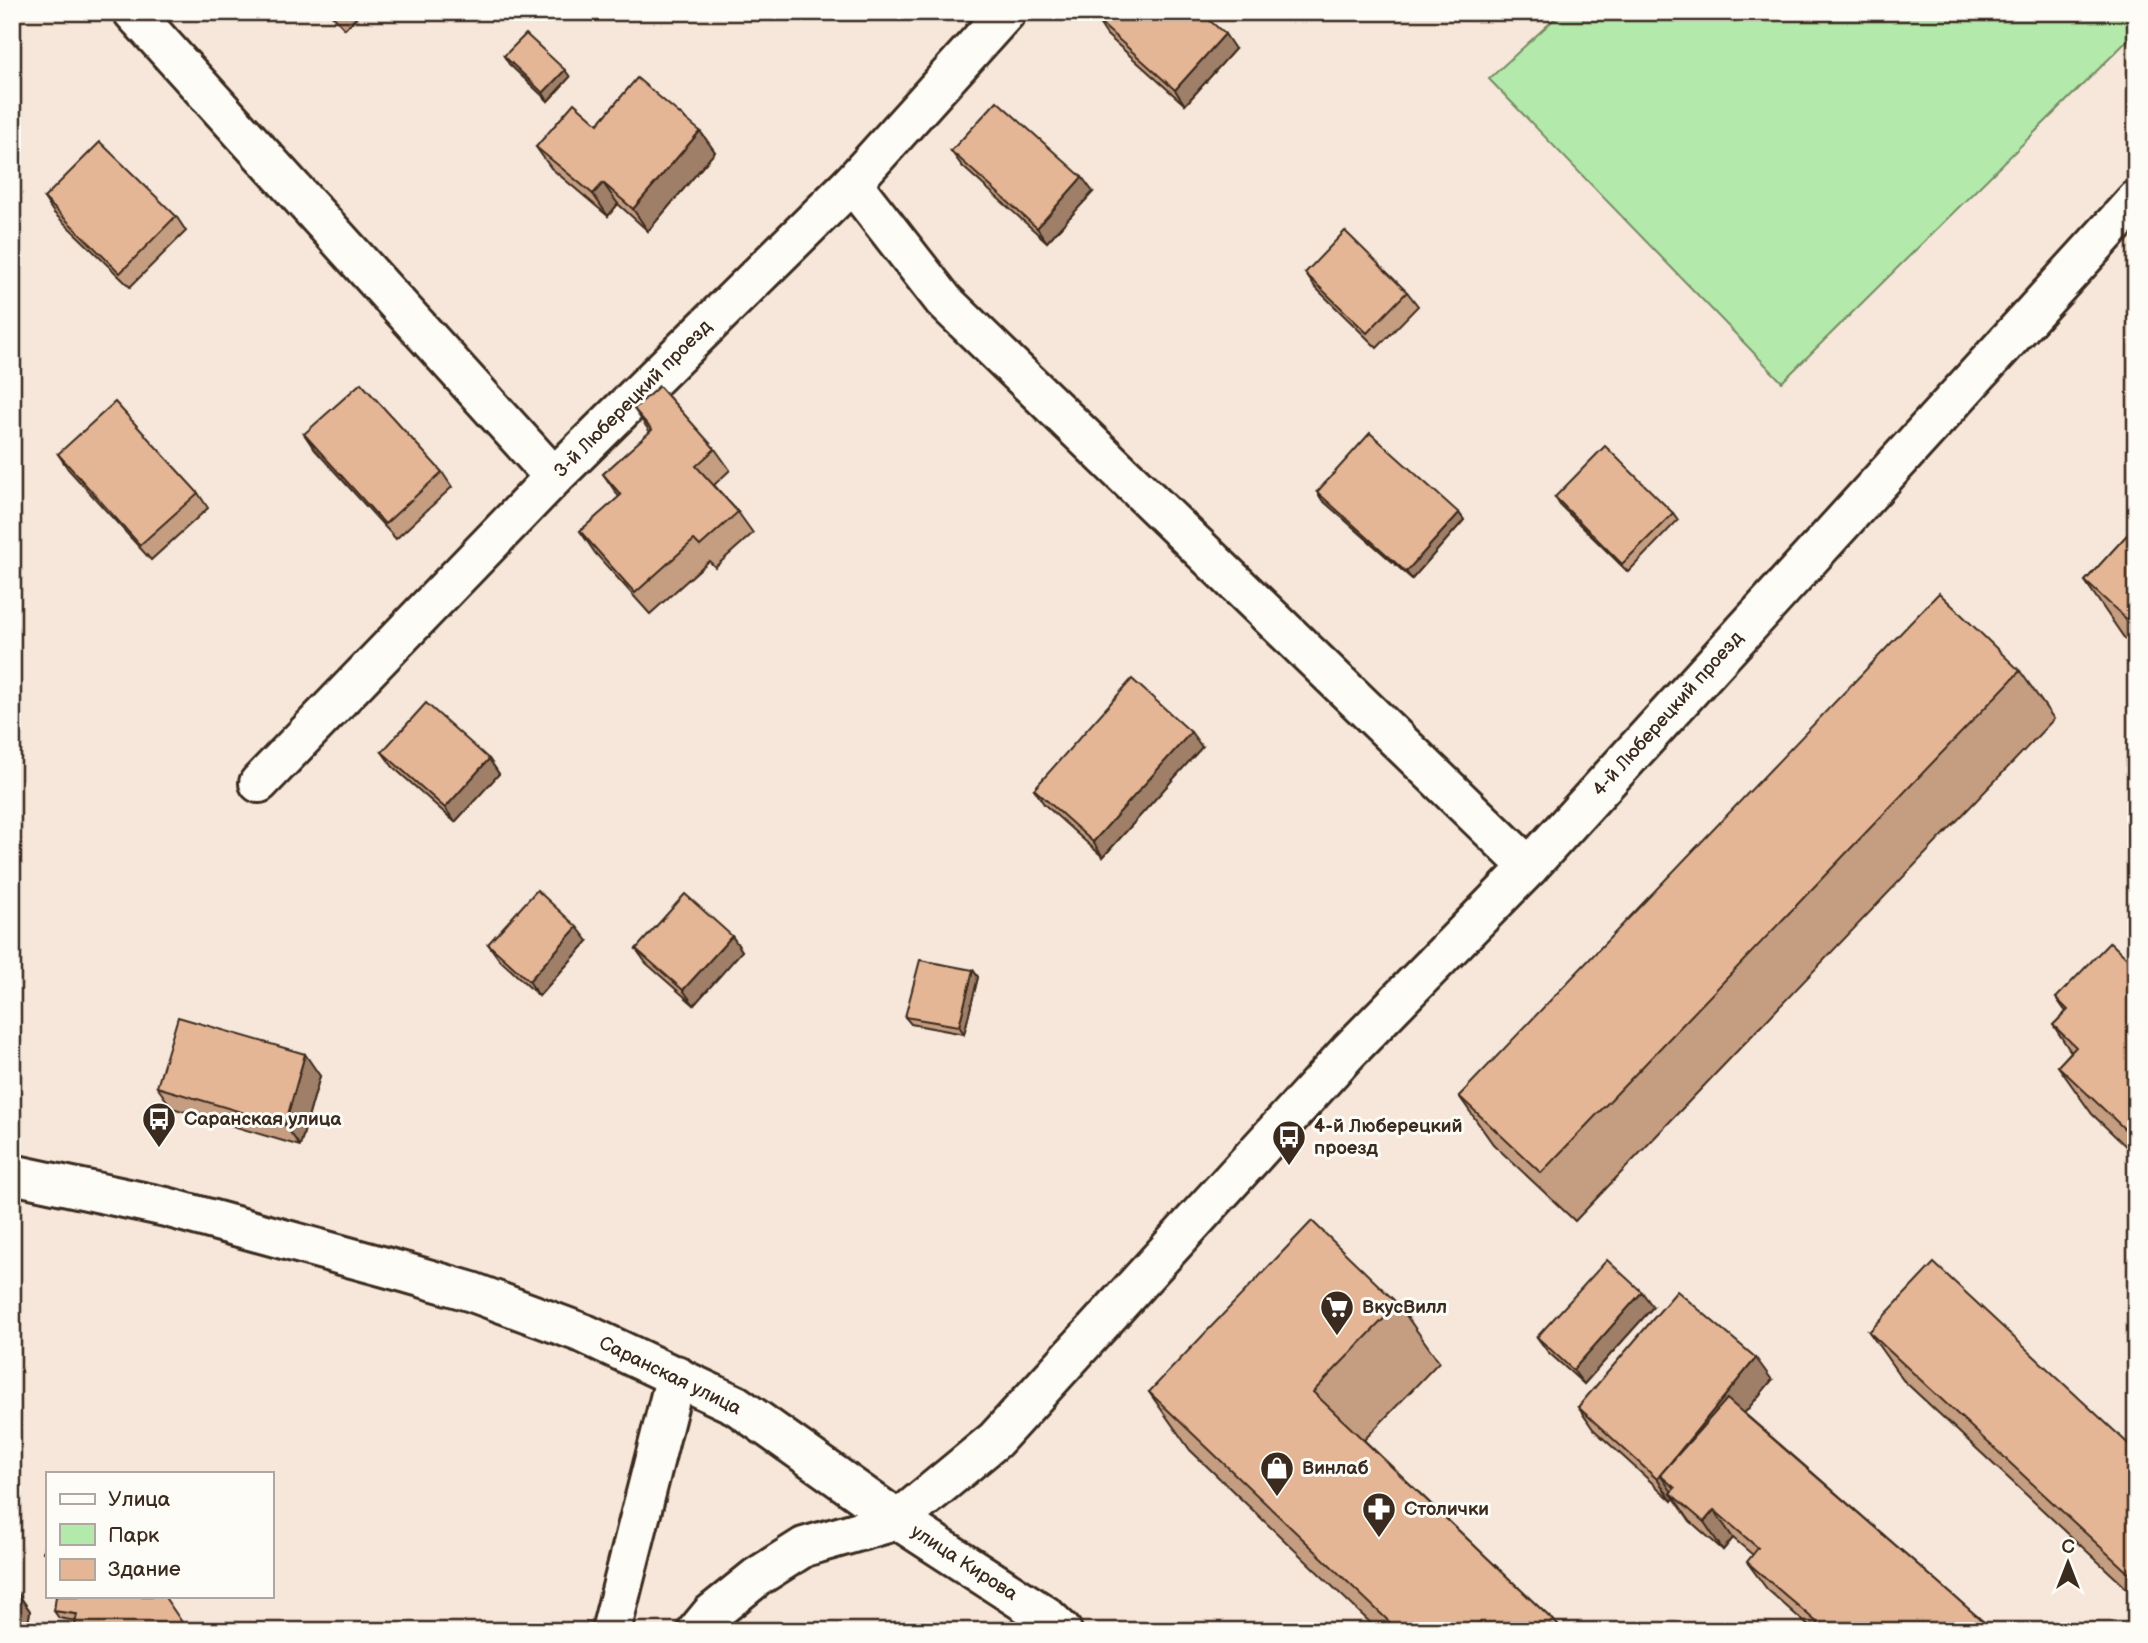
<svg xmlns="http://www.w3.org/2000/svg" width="2148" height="1643" viewBox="0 0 2148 1643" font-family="'Balsamiq Sans',sans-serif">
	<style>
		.green { fill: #b3e9ab; stroke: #778a64; stroke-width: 2 }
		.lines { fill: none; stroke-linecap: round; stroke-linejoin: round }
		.minor-casing { stroke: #3b2a1e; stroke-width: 44 }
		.major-casing { stroke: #3b2a1e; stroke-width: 44 }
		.minor { stroke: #fdfcf7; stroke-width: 38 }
		.major { stroke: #fdfcf7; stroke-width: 38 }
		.wall { fill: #c59d81; stroke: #3b2a1e; stroke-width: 2 }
		.shaded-wall { fill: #a07f69; stroke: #3b2a1e; stroke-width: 2 }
		.building { fill: #e5b696; stroke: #3b2a1e; stroke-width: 2 }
		.labels { text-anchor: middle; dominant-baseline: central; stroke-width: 6; stroke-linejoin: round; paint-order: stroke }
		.street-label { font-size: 19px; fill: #3b2a1e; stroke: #fdfcf7 }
		.poi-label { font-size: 19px; font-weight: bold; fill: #3b2a1e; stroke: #fdfcf7; text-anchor: start }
	</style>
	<rect width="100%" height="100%" fill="#f6e7da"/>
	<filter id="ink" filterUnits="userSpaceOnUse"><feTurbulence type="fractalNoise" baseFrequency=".0143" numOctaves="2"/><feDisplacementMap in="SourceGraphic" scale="14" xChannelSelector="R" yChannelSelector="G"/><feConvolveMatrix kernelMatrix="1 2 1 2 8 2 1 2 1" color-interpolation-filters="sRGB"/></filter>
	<g filter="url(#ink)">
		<path class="green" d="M1562,12H2136V32L1782,382L1489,79Z"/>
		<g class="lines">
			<g class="minor-casing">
				<g id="minor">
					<path d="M133,12L554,477"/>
					<path d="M852,183L944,301L1529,867"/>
					<path d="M259,783L554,477L852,183L1006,12"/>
					<path d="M898,1520L995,1440L1349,1051L1529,867L2136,200"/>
				</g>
			</g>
			<g class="major-casing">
				<g id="major">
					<path d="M12,1174L166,1207L407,1273L472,1292L585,1334L736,1405L898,1520L1046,1616L1062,1631"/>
					<path d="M611,1631L676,1375"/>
					<path d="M697,1631L711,1614L757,1577L804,1547L898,1520"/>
				</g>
			</g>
			<use href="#minor" class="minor"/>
			<use href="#major" class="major"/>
		</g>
		<g class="wall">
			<path d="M329,12H362L345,29Z"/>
			<path d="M1097,20L1235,49L1185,105L1107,35Z"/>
			<path d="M504,56L570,77L548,101L509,64Z"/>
			<path d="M598,124L700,131L715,152L648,231L618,204L608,216L551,168L536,147Z"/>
			<path d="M951,151L1093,192L1047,242L962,166Z"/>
			<path d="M44,198L176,216L186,231L130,287L54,213Z"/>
			<path d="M1305,273L1407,292L1418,306L1377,348L1315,287Z"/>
			<path d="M634,409L715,449L730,470L714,485L738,512L753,533L715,567L709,561L650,614L595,553L580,531L619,497L603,474L650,432Z"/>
			<path d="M304,434L442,472L452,487L396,539L314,449Z"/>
			<path d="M58,454L198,493L208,508L151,560L68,469Z"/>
			<path d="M1317,492L1459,513L1464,520L1412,579L1322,500Z"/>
			<path d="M1555,497L1673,513L1678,520L1628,572L1560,505Z"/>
			<path d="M2136,525V649L2125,639L2085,581Z"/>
			<path d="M2020,671L2054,719L1575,1221L1493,1144L1459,1096Z"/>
			<path d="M1202,747L1103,857L1044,804L1034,789Z"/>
			<path d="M382,752L489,759L499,774L455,822L393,767Z"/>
			<path d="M732,936L742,951L694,1005L646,963L636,949Z"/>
			<path d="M588,941L539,996L499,959L488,944Z"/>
			<path d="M2136,967V1156L2092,1114L2058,1066L2071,1052L2053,1025L2066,1012L2056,998Z"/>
			<path d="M973,970L978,977L964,1034L911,1024L905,1017Z"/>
			<path d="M320,1076L300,1146L172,1108L157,1087Z"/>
			<path d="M1398,1304L1439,1362L1364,1440L1564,1631H1379L1190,1450L1149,1392Z"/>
			<path d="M1653,1307L1584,1384L1548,1352L1537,1337Z"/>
			<path d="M1869,1332L2136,1451V1597L1903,1380Z"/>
			<path d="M1772,1380L1744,1413L1994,1631H1814L1767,1589L1747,1562L1753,1555L1733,1538L1723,1550L1690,1521L1674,1498L1672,1501L1593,1429L1578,1407Z"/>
			<path d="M12,1585L30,1611L27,1631H12Z"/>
			<path d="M54,1611L188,1631L76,1621L59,1618Z"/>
		</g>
		<g class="shaded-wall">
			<path d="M1225,34L1235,49L1185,105L1175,90Z"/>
			<path d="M565,70L570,77L548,101L543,93Z"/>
			<path d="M700,131L715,152L648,231L633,209Z"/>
			<path d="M1082,177L1093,192L1047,242L1037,228Z"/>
			<path d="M603,183L618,204L608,216L593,194Z"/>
			<path d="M1459,513L1464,520L1412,579L1406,572Z"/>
			<path d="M1191,732L1202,747L1103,857L1093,842Z"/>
			<path d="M489,759L499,774L455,822L445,808Z"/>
			<path d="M577,927L588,941L539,996L529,981Z"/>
			<path d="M732,936L742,951L694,1005L683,990Z"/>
			<path d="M973,970L978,977L964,1034L959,1026Z"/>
			<path d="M305,1054L320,1076L300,1146L285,1125Z"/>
			<path d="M1642,1292L1653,1307L1584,1384L1573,1370Z"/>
			<path d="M1756,1358L1772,1380L1678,1493L1675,1488L1660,1475L1675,1496L1670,1493L1674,1498L1672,1501L1657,1479Z"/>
			<path d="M1714,1510L1733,1538L1723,1550L1704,1522Z"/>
			<path d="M12,1585L30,1611L27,1631H23L12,1616Z"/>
		</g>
		<g class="building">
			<path d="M1104,12H1200L1225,34L1175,90L1097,20Z"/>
			<path d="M526,34L565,70L543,93L504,56Z"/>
			<path d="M637,78L700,131L633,209L603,183L593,194L536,147L574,103L598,124Z"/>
			<path d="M997,101L1082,177L1037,228L951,151Z"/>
			<path d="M100,142L176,216L120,273L44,198Z"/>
			<path d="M1345,231L1407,292L1367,333L1305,273Z"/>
			<path d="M361,383L442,472L385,524L304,434Z"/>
			<path d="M659,386L715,449L696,466L738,512L700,546L694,540L635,593L580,531L621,495L603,474L652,430L634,409Z"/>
			<path d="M115,402L198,493L140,545L58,454Z"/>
			<path d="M1370,433L1459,513L1406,572L1317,492Z"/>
			<path d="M1605,446L1673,513L1622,564L1555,497Z"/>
			<path d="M2136,525V628L2085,581Z"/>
			<path d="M1939,593L2020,671L1541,1173L1459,1096Z"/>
			<path d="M1132,679L1191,732L1093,842L1034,789Z"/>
			<path d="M426,703L489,759L445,808L382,752Z"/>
			<path d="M537,890L577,927L529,981L488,944Z"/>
			<path d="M685,894L732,936L683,990L636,949Z"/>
			<path d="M2110,942L2136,967V1133L2132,1136L2058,1066L2076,1047L2053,1025L2068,1010L2056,998Z"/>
			<path d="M920,960L973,970L959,1026L905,1017Z"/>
			<path d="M178,1017L305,1054L285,1125L157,1087Z"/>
			<path d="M1312,1221L1398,1304L1313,1392L1564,1631H1399L1149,1392Z"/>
			<path d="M1607,1260L1642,1292L1573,1370L1537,1337Z"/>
			<path d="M1934,1263L2136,1451V1580L1869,1332Z"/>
			<path d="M1677,1291L1756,1358L1657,1479L1578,1407Z"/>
			<path d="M1727,1399L1994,1631H1827L1747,1562L1758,1548L1714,1510L1704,1522L1670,1493L1675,1488L1660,1475Z"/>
			<path d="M47,1526V1552H43Z"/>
			<path d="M56,1596H164L188,1631H74L77,1614L54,1611Z"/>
		</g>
	</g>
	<defs>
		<g id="bus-pin" transform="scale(1.75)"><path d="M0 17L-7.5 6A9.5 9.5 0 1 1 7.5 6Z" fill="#3b2a1e" stroke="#fdfcf7"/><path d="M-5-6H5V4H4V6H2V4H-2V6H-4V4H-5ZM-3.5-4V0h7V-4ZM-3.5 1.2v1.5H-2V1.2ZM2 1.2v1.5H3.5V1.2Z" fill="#fff"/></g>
		<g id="supermarket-pin" transform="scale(1.75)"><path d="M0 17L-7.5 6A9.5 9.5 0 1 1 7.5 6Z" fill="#3b2a1e" stroke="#fdfcf7"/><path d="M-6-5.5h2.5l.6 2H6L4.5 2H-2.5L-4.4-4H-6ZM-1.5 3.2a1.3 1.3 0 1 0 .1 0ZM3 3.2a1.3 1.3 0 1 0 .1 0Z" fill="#fff"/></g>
		<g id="shop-pin" transform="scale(1.75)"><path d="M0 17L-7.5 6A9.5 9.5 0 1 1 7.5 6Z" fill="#3b2a1e" stroke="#fdfcf7"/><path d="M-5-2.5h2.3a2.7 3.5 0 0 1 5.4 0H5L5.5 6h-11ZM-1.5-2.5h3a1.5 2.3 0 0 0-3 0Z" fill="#fff"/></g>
		<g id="pharmacy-pin" transform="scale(1.75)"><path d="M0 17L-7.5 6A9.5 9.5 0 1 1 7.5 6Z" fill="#3b2a1e" stroke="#fdfcf7"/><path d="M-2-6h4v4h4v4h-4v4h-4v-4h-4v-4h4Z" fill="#fff"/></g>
	</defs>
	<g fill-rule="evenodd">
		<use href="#bus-pin" x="159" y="1119"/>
		<use href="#bus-pin" x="1289" y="1137"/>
		<use href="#supermarket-pin" x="1337" y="1307"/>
		<use href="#shop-pin" x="1277" y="1468"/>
		<use href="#pharmacy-pin" x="1379" y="1509"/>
	</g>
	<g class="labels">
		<g class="street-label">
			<text transform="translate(633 399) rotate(-45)">3-й Люберецкий проезд</text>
			<text transform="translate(1668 714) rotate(-48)">4-й Люберецкий проезд</text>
			<text transform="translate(670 1376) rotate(26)">Саранская улица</text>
			<text transform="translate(964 1563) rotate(33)">улица Кирова</text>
		</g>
		<g class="poi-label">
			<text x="184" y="1119">Саранская улица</text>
			<text x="1314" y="1126">4-й Люберецкий<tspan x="1314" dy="22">проезд</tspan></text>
			<text x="1362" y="1307">ВкусВилл</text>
			<text x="1302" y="1468">Винлаб</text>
			<text x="1404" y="1509">Столички</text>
		</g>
	</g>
	<rect width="2148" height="1643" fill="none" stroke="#fdfcf7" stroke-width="42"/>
	<rect x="21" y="21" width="2106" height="1601" fill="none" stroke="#3b2a1e" stroke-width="2.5" filter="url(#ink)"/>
	<rect x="46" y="1472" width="228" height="126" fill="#fdfcf7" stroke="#afa8a0" stroke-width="2"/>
	<rect x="60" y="1494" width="35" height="10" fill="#fdfcf7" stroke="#afa8a0" stroke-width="2"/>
	<text x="108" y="1506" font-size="21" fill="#3b2a1e">Улица</text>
	<rect x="60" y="1524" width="35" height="21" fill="#b3e9ab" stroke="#afa8a0" stroke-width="2"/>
	<text x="108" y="1542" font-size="21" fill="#3b2a1e">Парк</text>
	<rect x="60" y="1559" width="35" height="21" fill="#e5b696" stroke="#afa8a0" stroke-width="2"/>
	<text x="108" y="1576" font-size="21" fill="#3b2a1e">Здание</text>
	<g transform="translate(2068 1563)" stroke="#fdfcf7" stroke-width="5" paint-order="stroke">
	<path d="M0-5L12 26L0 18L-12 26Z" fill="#3b2a1e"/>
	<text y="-10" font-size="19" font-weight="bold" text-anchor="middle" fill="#3b2a1e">С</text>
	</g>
</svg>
